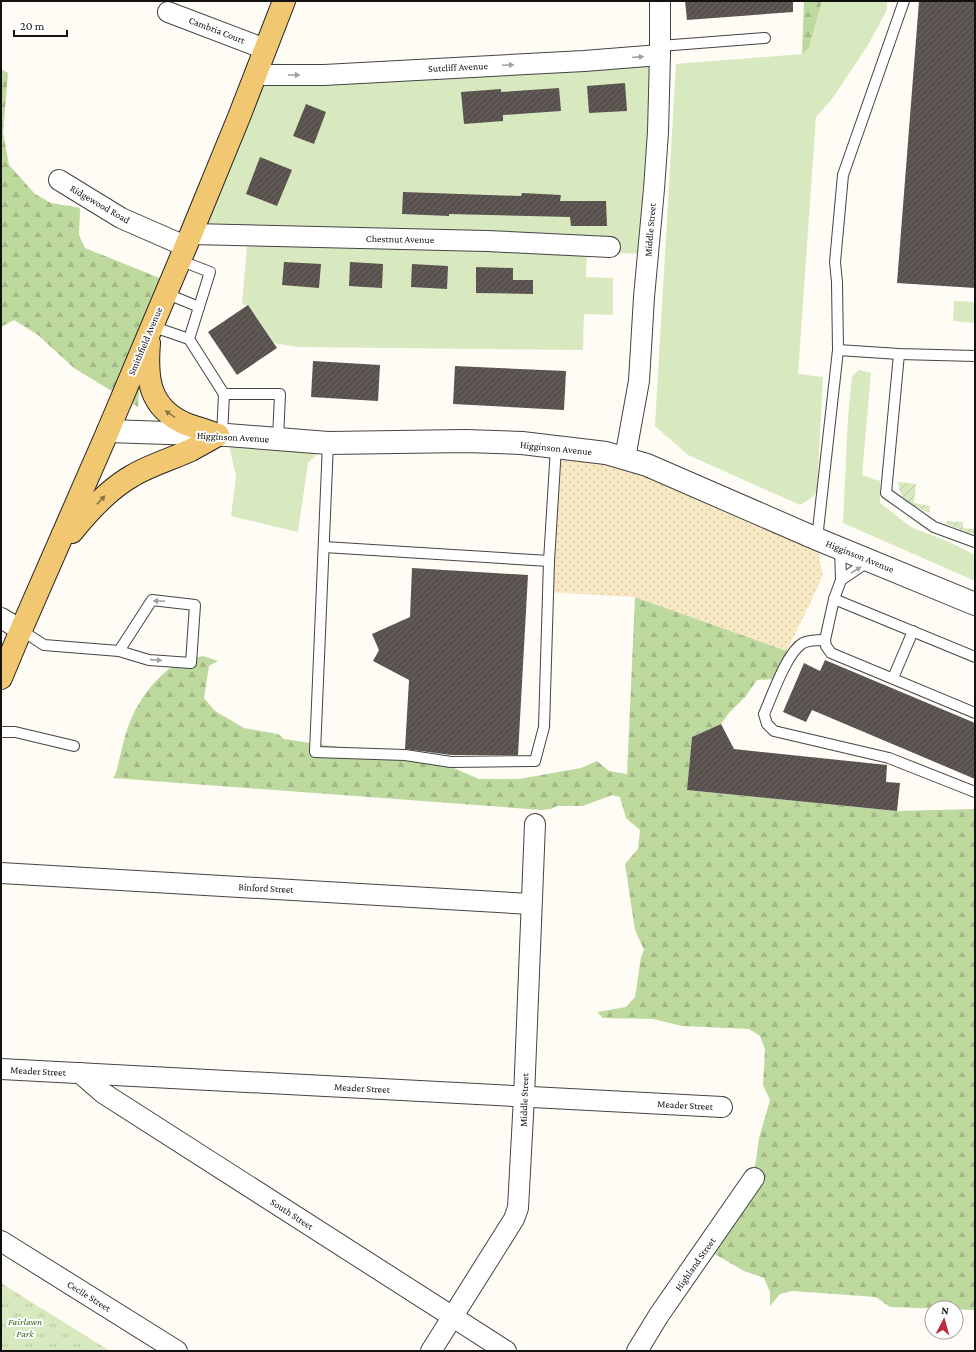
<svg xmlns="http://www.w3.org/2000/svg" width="976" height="1352" viewBox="0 0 976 1352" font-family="'Crimson Pro',serif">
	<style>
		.grass { fill: #d8e9bf }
		.forest { fill: url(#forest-firs) }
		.sand { fill: url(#sand-dots) }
		.park { fill: url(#park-tufts) }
		.garden { fill: url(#garden-furrows) }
		.building { fill: url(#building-hatch) }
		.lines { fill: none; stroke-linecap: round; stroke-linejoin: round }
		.service-casing { stroke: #444; stroke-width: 12 }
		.minor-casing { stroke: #444; stroke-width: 22 }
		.tertiary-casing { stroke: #444; stroke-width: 24 }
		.primary-casing { stroke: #222; stroke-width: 24 }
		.service { stroke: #fff; stroke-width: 10 }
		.minor { stroke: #fff; stroke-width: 20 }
		.tertiary { stroke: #fff; stroke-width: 22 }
		.primary { stroke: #f2c771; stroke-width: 22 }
		.oneway { fill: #a0a0a0 }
		.oneway2 { fill: #8d7546 }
		.labels { text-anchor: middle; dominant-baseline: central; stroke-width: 4; stroke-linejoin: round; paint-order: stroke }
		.street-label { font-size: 10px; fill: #111; stroke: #fff }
		.park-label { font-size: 10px; font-style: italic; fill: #376722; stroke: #fff }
	</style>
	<defs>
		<pattern id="forest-firs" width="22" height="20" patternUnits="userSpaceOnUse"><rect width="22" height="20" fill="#bed99e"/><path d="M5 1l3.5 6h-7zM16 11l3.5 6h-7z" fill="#a2b987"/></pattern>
		<pattern id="sand-dots" width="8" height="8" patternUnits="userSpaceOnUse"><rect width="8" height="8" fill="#f8e8c3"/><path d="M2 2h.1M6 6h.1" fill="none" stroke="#d4c6a6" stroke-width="1.8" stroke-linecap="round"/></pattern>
		<pattern id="park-tufts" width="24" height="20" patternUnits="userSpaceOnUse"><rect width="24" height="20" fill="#d8e9bf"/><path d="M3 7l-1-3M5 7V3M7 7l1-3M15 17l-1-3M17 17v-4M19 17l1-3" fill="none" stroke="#b8c7a3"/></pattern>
		<pattern id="garden-furrows" width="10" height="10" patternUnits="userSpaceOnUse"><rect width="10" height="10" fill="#d8e9bf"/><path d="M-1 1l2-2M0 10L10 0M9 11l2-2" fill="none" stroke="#b8c7a3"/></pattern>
		<pattern id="building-hatch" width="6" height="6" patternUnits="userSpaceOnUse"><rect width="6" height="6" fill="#59514d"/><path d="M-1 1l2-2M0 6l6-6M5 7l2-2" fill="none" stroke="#6c6662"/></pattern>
	</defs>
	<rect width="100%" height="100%" fill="#fefcf5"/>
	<g class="grass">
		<path d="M822,1H887V10L868,45L832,99L816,117L798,374L823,377L817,492L810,499L800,505L688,455L655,426L676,64L802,54L809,48Z"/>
		<path d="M660,55L647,254L594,252L587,254L586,277L613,278V315L584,314L583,350L298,347L274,343L248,305L242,304L247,246L244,244L188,241L255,75Z"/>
		<path d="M954,301L975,302V323L953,321Z"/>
		<path d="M859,370L871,373L862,475L880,481V503L911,527L949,542L975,555V581L843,523L848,417L852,376Z"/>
		<path d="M228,441L328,443L308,463L298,532L231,516L236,476Z"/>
	</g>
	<g class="forest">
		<path d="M804,1H822L809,48L802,54Z"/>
		<path d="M1,69L8,73L3,132L9,165L35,194L51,203L80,208L79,235L85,248L167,281L140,380L138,407L74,368L38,335L14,320L1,327Z"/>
		<path d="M635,597L787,651L774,679L757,680L745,697L728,714L721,724L692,737L687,790L897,811L975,809V1310L890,1307L876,1297L792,1291L780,1294L770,1306V1292L764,1278L744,1271L708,1250L753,1181L759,1138L770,1100L763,1085L765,1049L760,1036L749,1029L682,1026L653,1019L603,1018L597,1012L626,1007L635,997L641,957L644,950L635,930L625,864L638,849L640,830L626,818L620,797L612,795L583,806H557L551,809L542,810L113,778L116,773C121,755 124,734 132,717C143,693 162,670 185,659C191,657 197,658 203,656L218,661L209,666L204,698L215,711L244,728L278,734L284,739L440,762L479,779H519L581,768L597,761L609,771L627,774Z"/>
	</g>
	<path class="sand" d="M556,447L606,453L817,539L820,561L823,576L787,651L635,597L548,592Z"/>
	<path class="park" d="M1,1283L110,1351H1Z"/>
	<g class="garden">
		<path d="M898,482L916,484L914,503L930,506L929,513C911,504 901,503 898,482Z"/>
		<path d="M947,521L963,522V528L975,529V536L946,524Z"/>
	</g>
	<g class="building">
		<path d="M685,1H793V12L687,20Z"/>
		<path d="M919,1H975V288L897,283Z"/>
		<path d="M625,83L627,111L589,113L587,86Z"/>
		<path d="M559,88L561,111L503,115V121L464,124L461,92L501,89V92Z"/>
		<path d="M306,104L326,112L314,144L293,136Z"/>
		<path d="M260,157L292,170L277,206L246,194Z"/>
		<path d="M403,192L521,196L522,193L561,195L560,201H606L607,226H571L570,217L449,214V216L402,214Z"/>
		<path d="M284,262L321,264L319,288L282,285Z"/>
		<path d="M350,262L383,264L382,288L349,286Z"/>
		<path d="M412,264L448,266L447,289L411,287Z"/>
		<path d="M476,267L513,268V280H533V294L476,293Z"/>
		<path d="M248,305L277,348L237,375L208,332Z"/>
		<path d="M313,361L380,365L378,401L311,397Z"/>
		<path d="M455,366L566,371L564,410L453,404Z"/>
		<path d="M412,568L528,575L518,755H451L405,749L409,680L373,661L379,650L372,634L410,617Z"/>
		<path d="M825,660L975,723V779L812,710L806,722L783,712L804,663L820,671Z"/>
		<path d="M721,724L734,749L887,765L886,782L900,783L897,811L687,790L692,737Z"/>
	</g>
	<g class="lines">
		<g class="service-casing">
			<g id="service">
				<path d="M660,46L765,38"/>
				<path d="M179,260L210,272L189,339L224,394H280L278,439"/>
				<path d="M165,293L199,307"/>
				<path d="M151,326L189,339"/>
				<path d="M838,350L899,354L975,356"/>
				<path d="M899,354L886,493L934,527L975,542"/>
				<path d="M222,435L224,394"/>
				<path d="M328,443L315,752L405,755L451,762L535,761L544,727L549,561L556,447"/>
				<path d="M817,539L838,350L837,282L835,262L843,175L904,1"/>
				<path d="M324,547L549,561"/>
				<path d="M840,547L841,580L834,599L825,640L826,646L831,653L975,713"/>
				<path d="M841,580L869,561"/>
				<path d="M834,599L975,657"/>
				<path d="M21,630L44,645L119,651L149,660L191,663L195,605L152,600L119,651"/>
				<path d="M825,640C819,640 809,640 803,643C787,652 772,696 764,714L767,724L774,731L889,758L975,792"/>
				<path d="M893,678L913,631"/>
				<path d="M1,732H15L74,746"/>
			</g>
		</g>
		<g class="minor-casing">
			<g id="minor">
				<path d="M168,12L265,49"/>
				<path d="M255,75H324L584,61L660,55"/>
				<path d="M59,180L121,218L185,246"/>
				<path d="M191,234L487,241L610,247"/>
				<path d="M625,458L639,381L644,297L654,189L658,132L660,55V1"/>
				<path d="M1,618L21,630"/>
				<path d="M1,873L531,904"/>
				<path d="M1,1069L722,1107"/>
				<path d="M80,1073L103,1093L506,1351"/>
				<path d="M1,1241L177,1351"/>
				<path d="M431,1351L514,1219L518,1208L524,1097L535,824"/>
				<path d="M637,1351L659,1315L754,1178"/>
			</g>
		</g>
		<g class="tertiary-casing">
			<path id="tertiary" d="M108,431L227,435L328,443L466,441L522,443L606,453L647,465L817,539L975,604"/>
		</g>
		<g class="primary-casing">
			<g id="primary">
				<path d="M149,343C146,379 149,408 186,424C197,428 208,431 218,435"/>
				<path d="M72,532C88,512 109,489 132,476C150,465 172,459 191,450C200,445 209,440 218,435"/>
				<path d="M1,678L21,630L108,431L191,234L239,117L284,1"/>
			</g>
		</g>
		<use href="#service" class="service"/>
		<use href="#minor" class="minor"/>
		<use href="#tertiary" class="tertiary"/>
		<use href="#primary" class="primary"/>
	</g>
	<defs><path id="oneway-solid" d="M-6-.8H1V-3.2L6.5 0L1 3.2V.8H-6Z"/></defs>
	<g class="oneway">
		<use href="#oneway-solid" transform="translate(638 57) rotate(-5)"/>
		<use href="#oneway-solid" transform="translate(508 65) rotate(-3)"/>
		<use href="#oneway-solid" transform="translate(294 75)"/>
		<use href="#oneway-solid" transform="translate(856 570) rotate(-32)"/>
		<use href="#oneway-solid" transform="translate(159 601) rotate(-177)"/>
		<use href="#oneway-solid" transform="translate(156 660) rotate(4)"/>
	</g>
	<g class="oneway2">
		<use href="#oneway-solid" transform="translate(170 414) rotate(-146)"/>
		<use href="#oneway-solid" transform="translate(101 500) rotate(-47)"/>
	</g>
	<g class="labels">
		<g class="street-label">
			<text transform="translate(217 30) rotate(21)">Cambria Court</text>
			<text transform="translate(458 67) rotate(-3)">Sutcliff Avenue</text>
			<text transform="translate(100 204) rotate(30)">Ridgewood Road</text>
			<text transform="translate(650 230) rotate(-85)">Middle Street</text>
			<text transform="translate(400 239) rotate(1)">Chestnut Avenue</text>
			<text transform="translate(145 341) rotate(-67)">Smithfield Avenue</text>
			<text transform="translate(233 437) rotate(3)">Higginson Avenue</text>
			<text transform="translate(556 448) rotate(6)">Higginson Avenue</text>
			<text transform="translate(860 556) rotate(22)">Higginson Avenue</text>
			<text transform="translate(266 888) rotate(3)">Binford Street</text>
			<text transform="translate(38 1071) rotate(3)">Meader Street</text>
			<text transform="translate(362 1088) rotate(3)">Meader Street</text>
			<text transform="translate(524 1100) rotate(-88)">Middle Street</text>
			<text transform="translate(685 1105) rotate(3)">Meader Street</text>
			<text transform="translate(292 1214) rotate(33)">South Street</text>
			<text transform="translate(695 1264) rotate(-55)">Highland Street</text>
			<text transform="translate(89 1296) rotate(32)">Cecile Street</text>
		</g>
		<g class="park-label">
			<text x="25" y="1321">Fairlawn<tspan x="25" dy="12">Park</tspan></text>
		</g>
	</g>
	<rect width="976" height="1352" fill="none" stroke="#111111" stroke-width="4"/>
	<g transform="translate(944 1320) rotate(6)"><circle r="19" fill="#ffffff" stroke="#a0a0a0"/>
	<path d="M0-3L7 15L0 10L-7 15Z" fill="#bc2d41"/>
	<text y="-6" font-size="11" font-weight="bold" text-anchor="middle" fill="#111111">N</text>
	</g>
	<path d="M14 30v6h53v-6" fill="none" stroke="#111111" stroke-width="2"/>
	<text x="20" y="30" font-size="12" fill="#111111" stroke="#ffffff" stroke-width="3" paint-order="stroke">20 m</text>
</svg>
